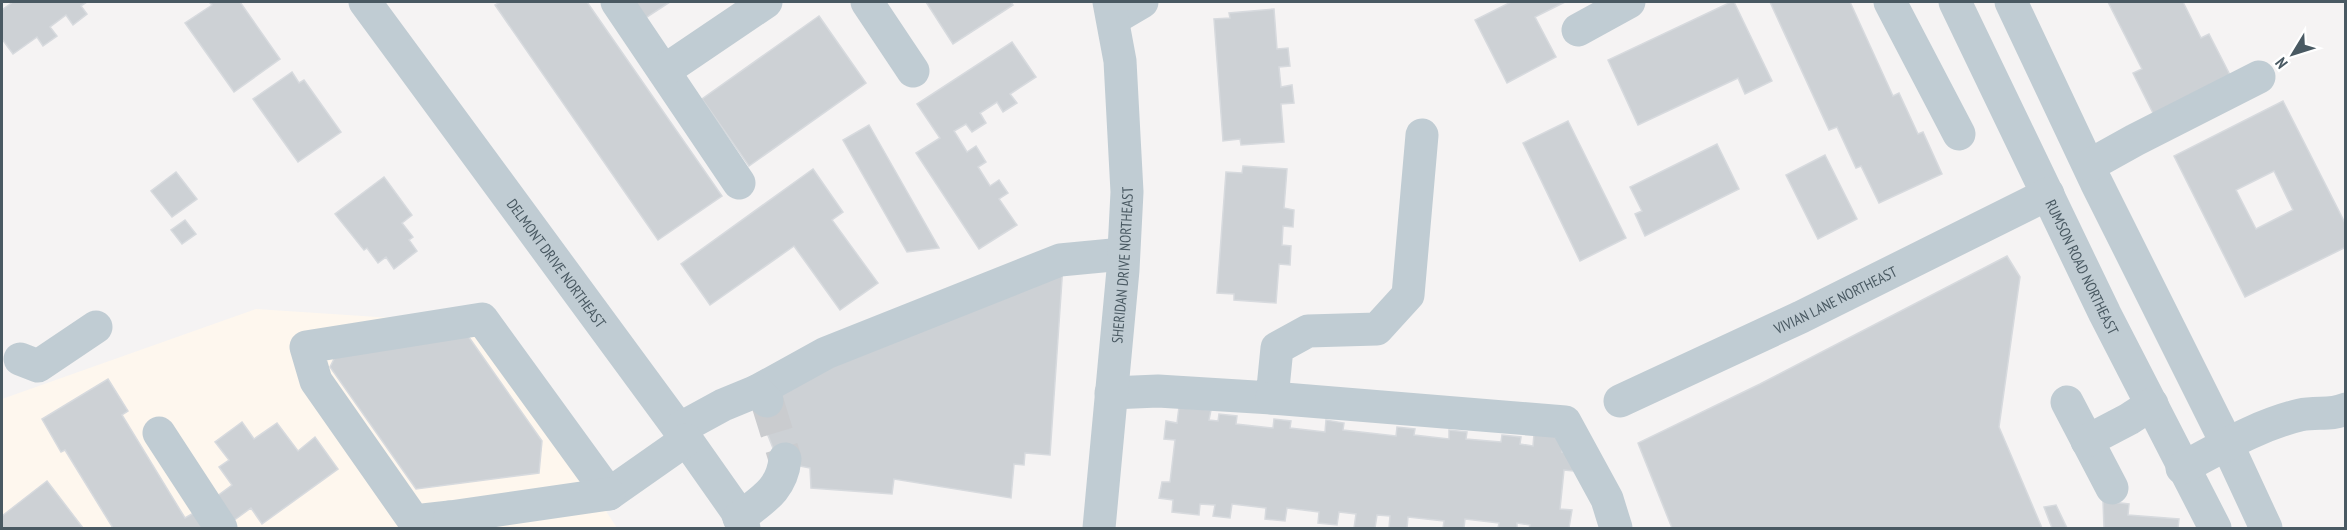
<svg xmlns="http://www.w3.org/2000/svg" width="2347" height="530" viewBox="0 0 2347 530" font-family="'PT Sans Narrow',sans-serif">
	<style>
		.commercial { fill: #fef7ee }
		.building { fill: #cdd1d5; stroke: #d7dade; stroke-width: 1.5; fill-rule: evenodd }
		.lines { fill: none; stroke-linecap: round; stroke-linejoin: round }
		.minor-tunnel { stroke: #cacccf; stroke-width: 33; stroke-dasharray: 33 16; stroke-linecap: butt }
		.minor { stroke: #c0ccd3; stroke-width: 33 }
		.labels { text-anchor: middle; dominant-baseline: central; stroke-width: 4.5; stroke-linejoin: round; paint-order: stroke }
		.street-label { font-size: 15px; fill: #495962; stroke: #fff }
	</style>
	<rect width="100%" height="100%" fill="#f5f3f3"/>
	<path class="commercial" d="M256,309L484,324L617,528H2V399Z"/>
	<g class="building">
		<path d="M13,2H87L81,6L87,14L73,25L66,15L50,27L57,36L43,46L37,37L13,54L2,39V10Z"/>
		<path d="M209,2H240L280,59L234,92L185,23L212,5Z"/>
		<path d="M500,2H587L722,196L658,240L495,5Z"/>
		<path d="M632,2H670L644,19Z"/>
		<path d="M926,2H1011L1013,5L953,44Z"/>
		<path d="M1511,2H1565L1535,17L1556,57L1507,83L1475,20Z"/>
		<path d="M1731,2H1734L1772,81L1745,94L1738,78L1638,125L1608,60Z"/>
		<path d="M1770,2H1850L1893,96L1899,93L1918,134L1923,132L1942,174L1879,203L1861,166L1856,168L1837,127L1829,130Z"/>
		<path d="M2108,2H2183L2201,38L2209,34L2232,79L2155,117L2133,73L2142,69Z"/>
		<path d="M1274,9L1277,49L1288,48L1290,66L1279,67L1281,87L1292,85L1294,103L1281,104L1284,142L1241,145L1240,139L1223,141L1214,19L1230,18L1229,13Z"/>
		<path d="M819,16L866,83L749,166L702,99Z"/>
		<path d="M1012,42L1036,77L1010,94L1017,103L1003,112L997,102L980,113L986,123L972,132L966,124L954,131L967,152L976,146L986,162L978,167L990,186L999,180L1008,193L999,199L1017,225L979,249L916,153L940,138L917,104Z"/>
		<path d="M292,72L299,83L304,80L341,132L298,162L253,99Z"/>
		<path d="M2283,101L2346,225V247L2245,297L2174,156ZM2274,171L2293,210L2256,229L2236,190Z"/>
		<path d="M1568,121L1626,238L1580,261L1523,143Z"/>
		<path d="M869,125L939,248L907,252L843,140Z"/>
		<path d="M1717,144L1739,189L1645,236L1635,214L1642,211L1630,187Z"/>
		<path d="M1825,155L1857,219L1818,239L1786,175Z"/>
		<path d="M1243,166L1287,169L1284,208L1294,210L1293,227L1283,226L1282,245L1291,246L1290,265L1279,264L1276,303L1234,300V294L1217,293L1226,172L1242,173Z"/>
		<path d="M813,169L843,212L832,220L878,283L840,310L794,246L710,305L681,264Z"/>
		<path d="M176,172L197,199L172,217L151,191Z"/>
		<path d="M384,177L412,215L402,223L413,237L409,240L417,251L394,269L386,257L378,263L367,248L364,250L335,214Z"/>
		<path d="M185,220L196,234L182,244L171,230Z"/>
		<path d="M2007,256L2020,277L1999,427L2042,528H1672L1638,443L1760,384Z"/>
		<path d="M1063,265L1050,455L1025,453L1024,465L1014,464L1011,498L894,479L892,494L811,488L810,468L800,466L780,456L773,448L765,428L764,417L780,381Z"/>
		<path d="M466,333L542,441L539,473L416,489L330,367L337,353Z"/>
		<path d="M108,379L128,411L122,415L185,518L197,511L207,528H113L65,450L61,452L42,419Z"/>
		<path d="M1179,407L1211,410L1209,420L1218,421L1219,414L1237,416L1236,424L1273,428L1274,419L1291,421L1290,428L1325,432L1326,420L1344,423L1343,430L1396,436L1397,427L1415,429L1414,435L1449,439V430L1467,432L1466,439L1501,442L1502,435L1521,437L1520,444L1533,446L1534,434L1564,437L1562,452L1575,453L1573,471L1564,470L1560,509L1572,510L1569,528H1529L1530,525L1517,523V528H1498L1499,523L1465,519L1464,528H1443L1444,521L1408,517L1407,528H1389L1390,516L1377,515L1375,528H1354L1356,514L1339,512L1337,525L1318,523L1319,512L1287,508L1285,521L1265,519L1266,508L1232,504L1230,518L1213,516L1215,505L1200,504L1199,515L1172,512L1173,500L1159,498L1162,482H1170L1175,440L1164,439L1166,421L1177,423Z"/>
		<path d="M242,422L254,439L277,423L298,451L315,437L338,469L262,524L251,508L233,521L216,497L232,485L219,467L229,460L215,442Z"/>
		<path d="M47,481L83,528H2V516Z"/>
		<path d="M2103,501L2129,504L2128,515L2179,519L2178,528H2104Z"/>
		<path d="M2056,505L2067,528H2052L2044,507Z"/>
	</g>
	<g class="lines">
		<path class="minor-tunnel" d="M767,401L785,459"/>
		<g class="minor">
			<path id="s1" d="M365,2L679,429L736,510L744,528"/>
			<path d="M617,2L739,183"/>
			<path d="M867,2L913,71"/>
			<path d="M1890,2L1959,134"/>
			<path id="s2" d="M1955,2L2105,314L2215,528"/>
			<path d="M2011,2L2096,182L2227,444L2266,528"/>
			<path d="M1113,19L1142,2"/>
			<path d="M1578,30L1629,2"/>
			<path d="M664,71L766,2"/>
			<path d="M2090,165L2135,140L2259,77"/>
			<path d="M20,359L38,366L96,327"/>
			<path d="M757,391L826,353L1060,260L1123,254"/>
			<path d="M1111,393L1158,391L1272,398L1277,348L1308,331L1377,329L1408,295L1422,135"/>
			<path d="M1272,398L1565,422L1607,499L1616,528"/>
			<path id="s3" d="M1620,401L1801,317L2048,194"/>
			<path d="M2067,402L2112,488"/>
			<path d="M679,429L723,405L757,391L767,401"/>
			<path d="M159,433L221,528"/>
			<path d="M2087,441L2129,419L2152,404"/>
			<path d="M2182,468C2220,448 2258,425 2300,415C2316,411 2331,416 2346,409"/>
			<path d="M450,517L414,521L316,381L306,347L482,319L609,494L686,440"/>
			<path d="M739,518C762,500 782,490 785,459"/>
			<path d="M454,528L450,517L609,494"/>
			<path id="s4" d="M1099,528L1123,270L1127,192L1120,61L1109,2"/>
		</g>
	</g>
	<g class="labels">
		<g class="street-label">
			<text stroke="none"><textPath href="#s1" startOffset="324">DELMONT DRIVE NORTHEAST</textPath></text>
			<text stroke="none"><textPath href="#s4" startOffset="264">SHERIDAN DRIVE NORTHEAST</textPath></text>
			<text stroke="none"><textPath href="#s2" startOffset="294">RUMSON ROAD NORTHEAST</textPath></text>
			<text stroke="none"><textPath href="#s3" startOffset="238">VIVIAN LANE NORTHEAST</textPath></text>
		</g>
	</g>
	<rect width="2347" height="530" fill="none" stroke="#495962" stroke-width="6"/>
	<g transform="translate(2293 54) rotate(232)" stroke="#ffffff" stroke-width="4.5" paint-order="stroke">
	<path d="M0-4.5L10 22L0 15L-10 22Z" fill="#495962"/>
	<text y="-9" font-size="16" font-weight="bold" text-anchor="middle" fill="#495962">N</text>
	</g>
</svg>
